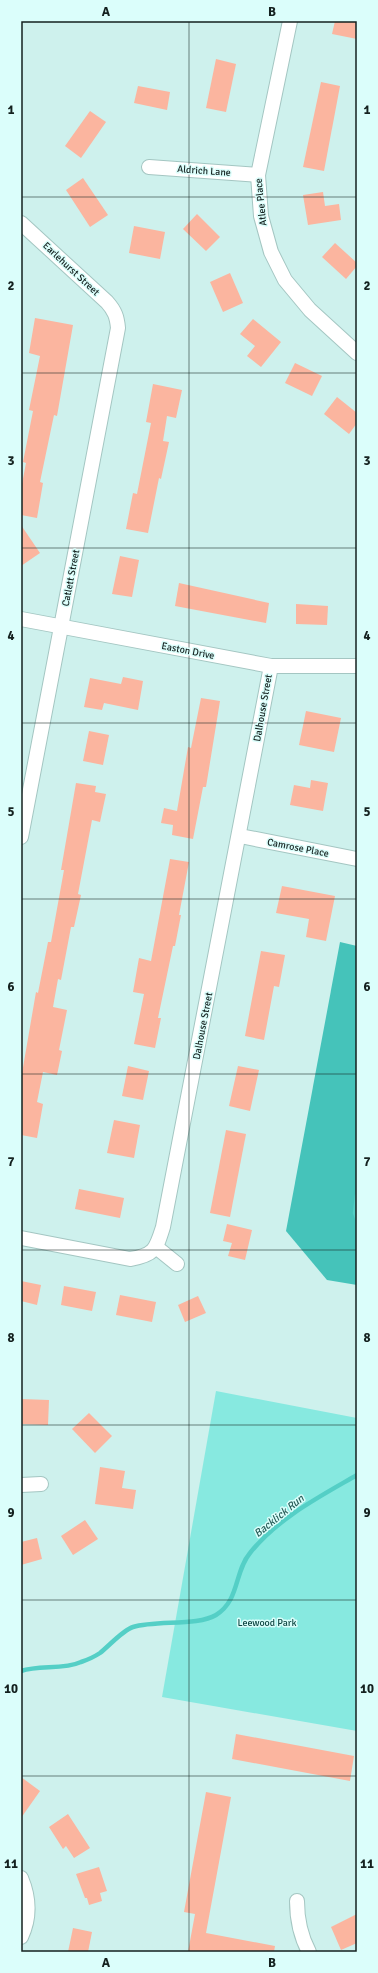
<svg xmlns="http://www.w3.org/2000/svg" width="378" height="1973" viewBox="0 0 378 1973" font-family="Signika,sans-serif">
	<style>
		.green { fill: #87e9e0 }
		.forest { fill: #45c3ba }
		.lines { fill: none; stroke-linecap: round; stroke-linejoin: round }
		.stream { stroke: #54cfc6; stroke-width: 4.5 }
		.building { fill: #fbb59f }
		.minor-casing { stroke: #a4c6c2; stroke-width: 16 }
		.minor { stroke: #fff; stroke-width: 14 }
		.grid { fill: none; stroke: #14211f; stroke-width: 1; stroke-opacity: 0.55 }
		.labels { text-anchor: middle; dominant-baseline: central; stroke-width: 3; stroke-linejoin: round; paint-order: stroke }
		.street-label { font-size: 10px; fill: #14211f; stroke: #dbfefb }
		.park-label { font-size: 10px; fill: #0f4743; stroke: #dbfefb }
		.water-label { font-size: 11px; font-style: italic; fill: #295d59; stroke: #dbfefb }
		.neatline { fill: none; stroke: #14211f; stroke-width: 1.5 }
		.grid-label { font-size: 13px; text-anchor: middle; font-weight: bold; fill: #14211f }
	</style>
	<rect width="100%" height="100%" fill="#cef1ed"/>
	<path class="green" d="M216,1391L357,1418V1731L162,1697Z"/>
	<path class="forest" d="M340,942L357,946V1285L327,1280L286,1231Z"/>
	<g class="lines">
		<g class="stream">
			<path d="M357,1196L355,1213L357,1218"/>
			<path d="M21,1671C40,1665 63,1670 81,1662C87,1660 94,1657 100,1653C109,1646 123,1630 133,1627C156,1620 198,1626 216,1615C240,1600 234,1572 250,1553C278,1518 319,1497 357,1475"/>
		</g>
	</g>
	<g class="building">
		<path d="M335,21H357V39L332,34Z"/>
		<path d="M216,59L236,64L226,112L206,108Z"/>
		<path d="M321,82L340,86L324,171L303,167Z"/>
		<path d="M138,86L170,92L167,110L134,103Z"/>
		<path d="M90,111L106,122L81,158L65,146Z"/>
		<path d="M83,178L108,215L90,227L66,190Z"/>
		<path d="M323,192L325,206L339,204L341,220L308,225L303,195Z"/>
		<path d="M197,214L220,237L206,251L183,229Z"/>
		<path d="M134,226L165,232L160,259L129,253Z"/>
		<path d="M335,243L357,263V266L346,279L322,257Z"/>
		<path d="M230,273L243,303L223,312L210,282Z"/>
		<path d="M35,318L73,325L57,416L54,415L40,482L43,483L37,518L21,515V489L26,463L23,462L33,411L29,410L40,356L29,353Z"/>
		<path d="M253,319L281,342L261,367L247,356L255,346L240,334Z"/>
		<path d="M295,363L322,376L312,396L285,383Z"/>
		<path d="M153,384L182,390L176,418L167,416L163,441L169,442L161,479L159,478L148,533L126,529L133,493L137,494L151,423L146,422Z"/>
		<path d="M337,397L357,413V423L349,434L324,414Z"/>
		<path d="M21,525L40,553L21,566Z"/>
		<path d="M120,556L139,560L132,597L112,594Z"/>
		<path d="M179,583L269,603L266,623L175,606Z"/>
		<path d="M296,604L328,606L327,625L296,624Z"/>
		<path d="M123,677L143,681L138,710L104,703L102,710L84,707L90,678L121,684Z"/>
		<path d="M201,698L220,701L206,787H203L193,839L172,835L173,825L161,823L164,808L177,811L188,747L191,748Z"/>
		<path d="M306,711L341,718L334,752L299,745Z"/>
		<path d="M89,731L109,735L103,765L83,761Z"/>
		<path d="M311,780L328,783L323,811L290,805L294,785L310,788Z"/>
		<path d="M76,783L96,786L95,792L106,794L100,822L92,820L78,894L81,895L74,927H71L61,980L58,979L53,1007L67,1010L59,1050L62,1051L57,1075L43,1072L37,1102L43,1104L37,1138L21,1135V1079L36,992L38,993L48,942H51L64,870H61Z"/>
		<path d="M170,859L189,862L179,915H181L175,946H173L158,1018H161L155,1048L134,1044L144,994L133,992L139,958L151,961Z"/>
		<path d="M282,886L335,896L326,941L306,937L309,919L276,913Z"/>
		<path d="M261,951L285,955L279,987L274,986L264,1040L245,1036Z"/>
		<path d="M128,1066L149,1071L143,1100L122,1096Z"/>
		<path d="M238,1066L259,1070L250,1111L229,1106Z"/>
		<path d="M114,1120L140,1125L134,1158L107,1153Z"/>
		<path d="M226,1130L246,1134L230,1217L210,1213Z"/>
		<path d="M79,1189L124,1198L120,1218L75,1209Z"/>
		<path d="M227,1224L252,1230L245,1260L228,1256L232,1243L223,1241Z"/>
		<path d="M21,1281L41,1285L37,1305L21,1301Z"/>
		<path d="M64,1286L96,1292L92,1311L61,1305Z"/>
		<path d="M120,1295L156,1302L152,1322L116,1315Z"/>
		<path d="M198,1296L206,1313L185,1322L178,1305Z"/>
		<path d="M21,1399L49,1400L48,1425L21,1424Z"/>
		<path d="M89,1413L112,1436L95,1453L72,1429Z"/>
		<path d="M100,1467L125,1471L122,1488L136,1490L133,1509L95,1504Z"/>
		<path d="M85,1520L98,1539L73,1555L61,1536Z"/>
		<path d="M37,1538L42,1559L21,1565V1542Z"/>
		<path d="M236,1734L354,1756L350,1781L232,1759Z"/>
		<path d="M21,1777L40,1791L21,1818Z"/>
		<path d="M206,1792L231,1797L206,1933L275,1946L274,1952H188L195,1914L184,1912Z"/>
		<path d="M68,1814L90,1848L74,1858L66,1846L63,1849L49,1827Z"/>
		<path d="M99,1867L107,1891L100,1893L102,1901L89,1905L87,1898H85L76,1874Z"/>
		<path d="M357,1914V1943L341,1950L331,1927Z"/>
		<path d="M73,1928L92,1932L88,1952H68Z"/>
	</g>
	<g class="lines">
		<g class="minor-casing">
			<g id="minor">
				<path d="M290,21L258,175L261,216L271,252L285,280L310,310L357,353"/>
				<path d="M149,167L258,175"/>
				<path d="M21,223L107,302C115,311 117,317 118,328L21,837"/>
				<path d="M21,619L271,666H357"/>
				<path d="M240,836L357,859"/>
				<path d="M21,1238L130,1259C155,1255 156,1249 163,1227L271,666"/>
				<path d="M156,1247L177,1264"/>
				<path d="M21,1485L41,1484"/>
				<path d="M21,1878C29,1897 30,1918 21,1937"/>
				<path d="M297,1901C297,1920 300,1935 309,1952"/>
			</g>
		</g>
		<use href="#minor" class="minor"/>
	</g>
	<path class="grid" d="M189,21V1952M21,197H357M21,373H357M21,548H357M21,723H357M21,899H357M21,1074H357M21,1250H357M21,1425H357M21,1600H357M21,1776H357"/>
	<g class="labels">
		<g class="street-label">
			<text transform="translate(204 171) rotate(4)">Aldrich Lane</text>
			<text transform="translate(261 202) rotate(-96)">Atlee Place</text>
			<text transform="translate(71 269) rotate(43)">Earlehurst Street</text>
			<text transform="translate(71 578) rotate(-79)">Catlett Street</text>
			<text transform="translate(188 651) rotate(11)">Easton Drive</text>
			<text transform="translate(263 708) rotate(-80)">Dalhouse Street</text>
			<text transform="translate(298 848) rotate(11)">Camrose Place</text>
			<text transform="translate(203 1026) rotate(-79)">Dalhouse Street</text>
		</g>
		<g class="park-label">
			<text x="267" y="1623">Leewood Park</text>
		</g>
		<g class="water-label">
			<text transform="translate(279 1516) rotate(-39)">Backlick Run</text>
		</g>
	</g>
	<rect width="378" height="1973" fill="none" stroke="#dbfefb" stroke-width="44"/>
	<rect x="22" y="22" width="334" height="1929" class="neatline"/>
	<g class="grid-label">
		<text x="106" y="16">A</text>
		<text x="272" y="16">B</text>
		<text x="11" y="114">1</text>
		<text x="367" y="114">1</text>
		<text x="11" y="290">2</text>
		<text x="367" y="290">2</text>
		<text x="11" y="465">3</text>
		<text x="367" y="465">3</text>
		<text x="11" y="640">4</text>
		<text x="367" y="640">4</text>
		<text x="11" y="816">5</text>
		<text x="367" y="816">5</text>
		<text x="11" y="991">6</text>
		<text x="367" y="991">6</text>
		<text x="11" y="1166">7</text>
		<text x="367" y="1166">7</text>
		<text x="11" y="1342">8</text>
		<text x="367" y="1342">8</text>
		<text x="11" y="1517">9</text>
		<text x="367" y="1517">9</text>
		<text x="11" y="1693">10</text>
		<text x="367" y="1693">10</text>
		<text x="11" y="1868">11</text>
		<text x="367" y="1868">11</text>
		<text x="106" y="1967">A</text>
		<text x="272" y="1967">B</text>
	</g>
</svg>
